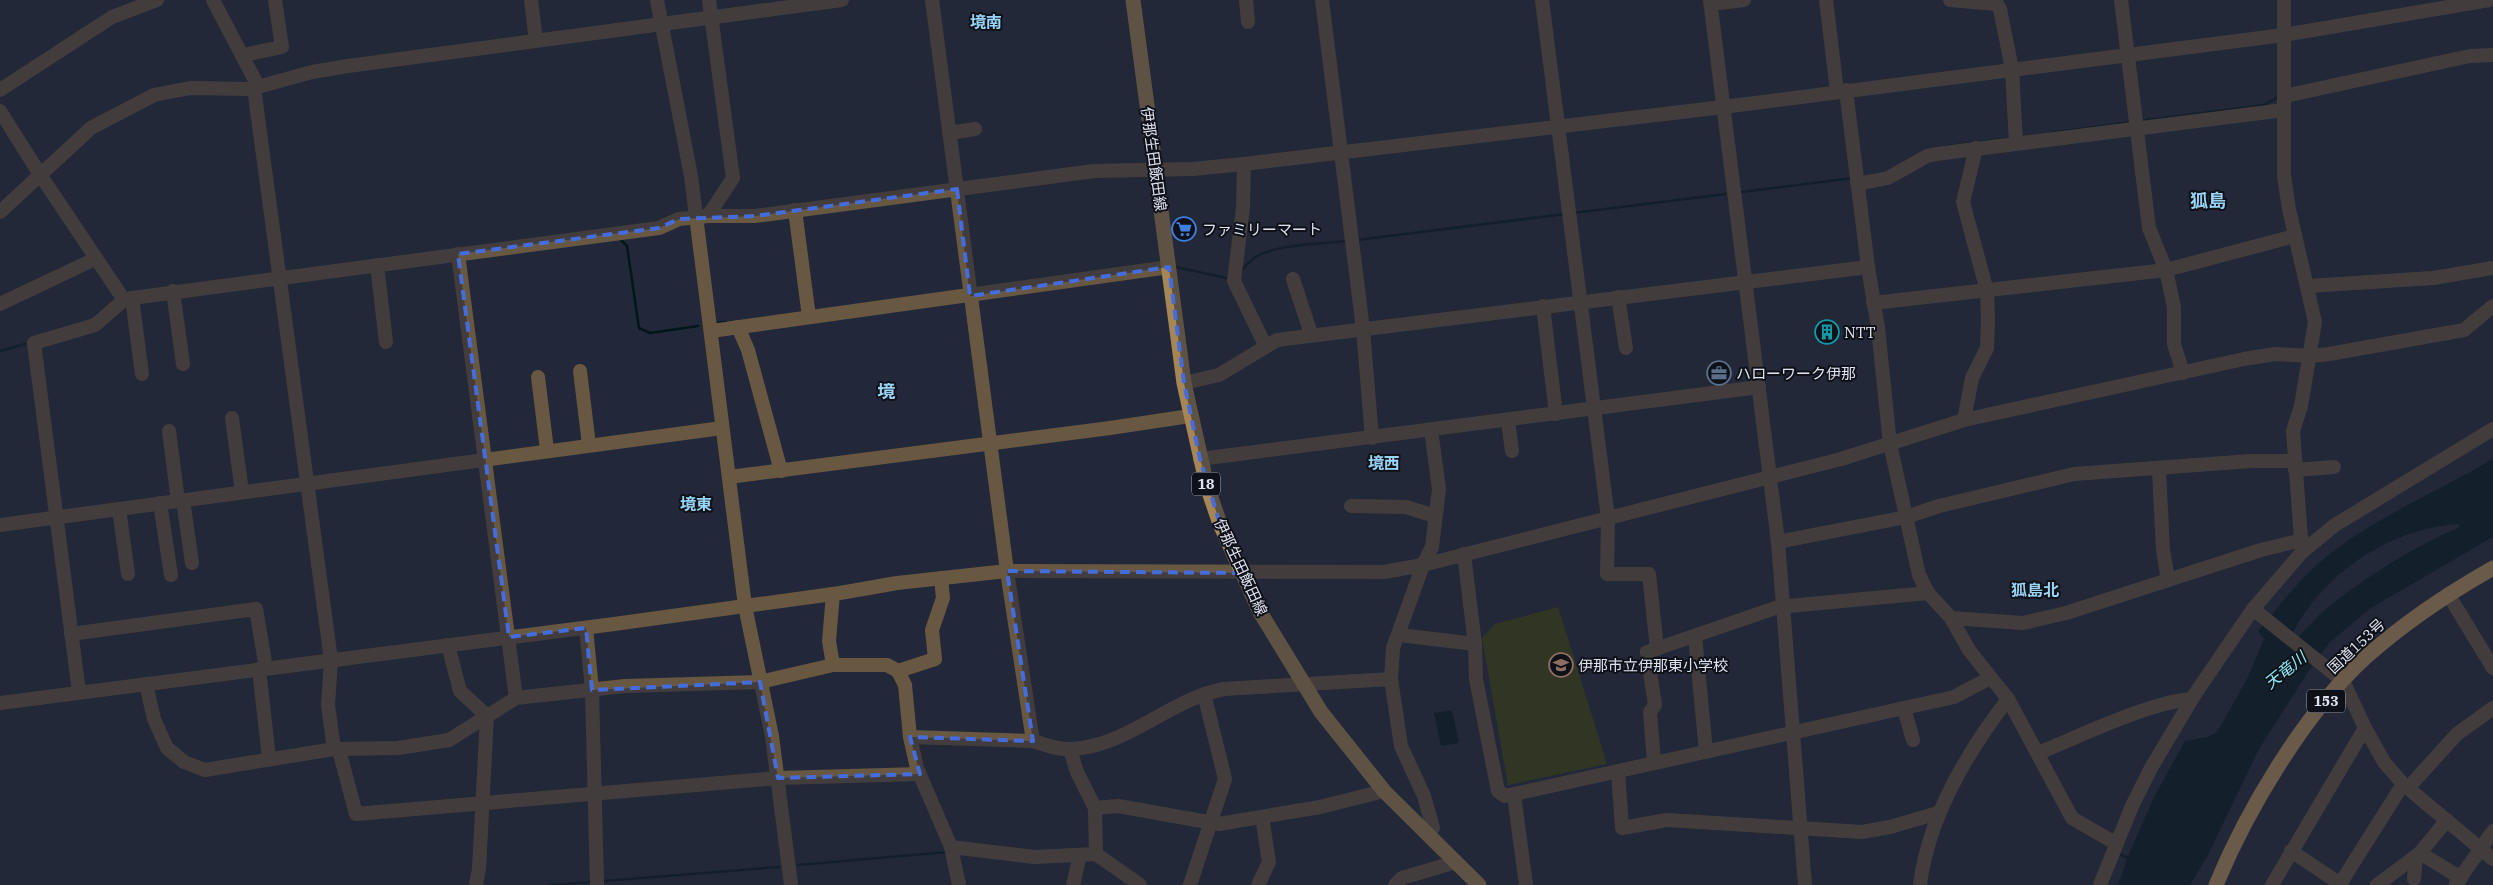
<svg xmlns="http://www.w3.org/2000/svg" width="2493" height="885" viewBox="0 0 2493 885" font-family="'IBM Plex Serif','Noto Sans JP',serif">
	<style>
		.green { fill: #44480d }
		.water { fill: #00181c; fill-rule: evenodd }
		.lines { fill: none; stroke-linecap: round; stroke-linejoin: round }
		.stream { stroke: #00181c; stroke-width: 2.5 }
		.minor { stroke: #685841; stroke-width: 14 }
		.major { stroke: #a78655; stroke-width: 15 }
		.highway { stroke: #c0985d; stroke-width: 15 }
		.marked { fill: none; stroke: #446cdd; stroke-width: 4; stroke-dasharray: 10 6; stroke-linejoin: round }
		.labels { text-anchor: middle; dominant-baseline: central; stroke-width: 4; stroke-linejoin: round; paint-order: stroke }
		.shield { fill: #0e1118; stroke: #a1a5af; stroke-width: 1 }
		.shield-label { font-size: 14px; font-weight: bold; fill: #e0e4f0 }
		.street-label { font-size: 15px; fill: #e0e4f0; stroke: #0e1118 }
		.poi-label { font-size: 15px; fill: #e0e4f0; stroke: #0e1118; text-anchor: start }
		.neighbourhood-label { font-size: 16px; font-weight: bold; fill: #98d5f9; stroke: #0e1118 }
		.water-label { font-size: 16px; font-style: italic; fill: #88eefb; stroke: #0e1118 }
		.quarter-label { font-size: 18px; font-weight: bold; fill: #98d5f9; stroke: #0e1118 }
	</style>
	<rect width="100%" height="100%" fill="#222839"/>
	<path class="green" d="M1558,607L1607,764L1508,785L1482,638L1495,624Z"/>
	<g class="water">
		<path d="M2493,459V537L2371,608L2330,642L2310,669L2259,749L2208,855L2190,885H2118L2127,859L2116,854L2117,852L2128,856L2154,797L2185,741L2207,737L2217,732L2246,681L2264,639L2258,631C2281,604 2302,575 2331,553C2377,517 2442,489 2493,459ZM2460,524L2458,528C2411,548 2367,576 2327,608C2312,620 2301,637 2286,648C2314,579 2386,528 2460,524Z"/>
		<path d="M1452,710L1459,743L1441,746L1434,713Z"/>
	</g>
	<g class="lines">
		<g class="stream">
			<path d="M2140,121L2264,105L2278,97"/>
			<path d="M2050,133L2132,122"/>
			<path d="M1934,148L2010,138"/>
			<path d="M1742,192L1853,178"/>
			<path d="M1573,213L1726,194"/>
			<path d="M620,239L627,246L639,328L650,333L698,326"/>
			<path d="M1357,240L1565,214"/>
			<path d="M1176,267L1231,279"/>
			<path d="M1240,272C1244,267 1249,262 1254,258C1275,244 1321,244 1347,241"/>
			<path d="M718,323L726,322"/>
			<path d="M0,351L25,344"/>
			<path d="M798,865L948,852"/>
			<path d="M603,881L779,867"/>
			<path d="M549,885L592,882"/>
		</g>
		<g class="minor">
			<path d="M213,0L258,86"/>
			<path d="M531,0L536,41"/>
			<path d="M657,0L691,176L745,606L772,736L791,885"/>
			<path d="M932,0L1007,571L1033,741C1045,745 1058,750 1071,749C1127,747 1170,699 1224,689L1391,679"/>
			<path d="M1246,0L1248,22"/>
			<path d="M1322,0L1363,329L1372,438"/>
			<path d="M1542,0L1608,518L1607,574H1649L1657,649"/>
			<path d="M1710,0L1778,542L1805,885"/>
			<path d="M1826,0L1837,91"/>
			<path d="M1950,0L1997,4L2000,9L2012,69L2016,143"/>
			<path d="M2121,0L2149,228L2166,270L2174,307V344L2183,373"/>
			<path d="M2284,0V176L2289,209L2315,322L2301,406L2293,431L2302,552"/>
			<path d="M1711,4L1744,0"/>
			<path d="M243,55L282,47L275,0"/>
			<path d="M254,88L331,660L328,705L334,749"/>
			<path d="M0,90L112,17L157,0"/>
			<path d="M1846,90L1868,267L1878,328L1890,444L1919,575L1928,593L1951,618L1969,650L2008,699L2072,818L2115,843"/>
			<path d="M2285,96L2470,56L2493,55"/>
			<path d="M0,111L41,176L124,300"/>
			<path d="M949,133L975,129"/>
			<path d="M1244,164L1243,208L1234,281L1265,345"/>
			<path d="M1857,184L1888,178L1927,156L1936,154L2284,110"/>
			<path d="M795,210L809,317"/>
			<path d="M0,212L91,128L154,95L190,88L250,89L312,72L348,66L842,0"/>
			<path d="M708,216H755L1094,171L1192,169L1244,164L1723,107L2284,35L2489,0"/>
			<path d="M458,254L516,698"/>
			<path d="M377,265L386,342"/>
			<path d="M1293,279L1311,334"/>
			<path d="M2308,286L2433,278L2493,268"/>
			<path d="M173,291L183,364"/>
			<path d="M1618,297L1626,348"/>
			<path d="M132,298L142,374"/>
			<path d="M1873,303L2166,270L2295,236"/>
			<path d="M0,304L95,259"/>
			<path d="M1543,306L1556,414"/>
			<path d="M738,327L748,350L781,471"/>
			<path d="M711,331L1169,267"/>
			<path d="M580,371L589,445"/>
			<path d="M538,377L547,450"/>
			<path d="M1184,383L1219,375L1277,340L1868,267"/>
			<path d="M232,418L242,492"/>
			<path d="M1964,420L1972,378L1987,348L1988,320L1987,291L1963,202L1976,148"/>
			<path d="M1508,421L1512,451"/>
			<path d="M169,431L178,501"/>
			<path d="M1200,459L1759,387"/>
			<path d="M2159,470L2163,550L2168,580"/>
			<path d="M2295,470L2334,467"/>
			<path d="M729,477L1110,428L1190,416"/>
			<path d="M183,500L192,563"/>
			<path d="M160,503L171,575"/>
			<path d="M1351,506L1406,507L1435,516"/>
			<path d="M119,509L128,574"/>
			<path d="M0,525L722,428"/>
			<path d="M1778,542L1906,517L1939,506L2074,474L2251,461H2294"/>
			<path d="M1464,554L1475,644L1476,679L1498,791L1505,796L1954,697L1990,678"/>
			<path d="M941,578L943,598L932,630L935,659L898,671L905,685L910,737L917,768L951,847L959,885"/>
			<path d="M833,594L829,641L833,665"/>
			<path d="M2448,594L2493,668"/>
			<path d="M2253,609L2343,681L2365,728L2384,762L2403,784L2493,859"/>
			<path d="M1951,618L2023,623L2066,613L2261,550L2302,540"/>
			<path d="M586,628L592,690L597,885"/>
			<path d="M71,634L256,609L266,668"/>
			<path d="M1399,635L1475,644"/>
			<path d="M1695,636L1706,752"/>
			<path d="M448,645L460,691L487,716"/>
			<path d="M259,669L269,758"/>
			<path d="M146,684L154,719L167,748L184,762L205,770L334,749L398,748L449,740L516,698L625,686L760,682L833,665H887L898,671"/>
			<path d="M79,692L34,343L95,325L124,300L132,298L659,228L679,219L708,216L733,178L709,0"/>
			<path d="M0,703L614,624L840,593L897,583L1007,571L1384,572L1423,565L1841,459L1964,420L2244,359L2275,354L2311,356L2329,354L2464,330L2493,306"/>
			<path d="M1904,708L1913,740"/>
			<path d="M910,737L1033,741"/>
			<path d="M1070,749L1077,772L1095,808L1096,854"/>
			<path d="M339,750L356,814L778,778L920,774"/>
			<path d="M2038,753C2081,736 2147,703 2191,699"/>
			<path d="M1654,763L1650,712L1655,705L1647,652L1778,607L1928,593"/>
			<path d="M1618,771L1622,828L1667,820L1862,832L1890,827L1938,813"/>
			<path d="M2408,788L2457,734L2493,708"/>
			<path d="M1514,795L1526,885"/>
			<path d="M1095,808L1118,806L1219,824L1320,807L1384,791"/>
			<path d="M1426,833L1433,828L1424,796L1401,746L1391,679L1393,648L1423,565L1432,547L1439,489L1431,430"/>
			<path d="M951,847L1034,857L1096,854L1140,885"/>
			<path d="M2291,851L2342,885"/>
			<path d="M2420,853L2447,820"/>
			<path d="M2414,879L2416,856"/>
			<path d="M2340,884L2403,784"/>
			<path d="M2456,884L2493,831"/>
			<path d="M476,885L479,869L487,716"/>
			<path d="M1073,885L1080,855"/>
			<path d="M1190,885L1225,779L1204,694"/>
			<path d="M1258,885L1269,862L1262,817"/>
			<path d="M1395,885L1402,878L1456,862"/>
			<path d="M1920,885C1928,818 1968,751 2008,699"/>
			<path d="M2100,885L2132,806L2151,768L2195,694L2253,609L2302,552L2335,525L2493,429"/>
			<path d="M2272,885L2365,728"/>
			<path d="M2377,885L2420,853L2461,878"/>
		</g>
		<path class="major" d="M1133,0L1184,383L1207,486L1220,524L1260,612L1321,712L1384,791L1479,885"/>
		<path class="highway" d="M2216,885C2247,810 2305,712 2366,657C2405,622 2447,594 2493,568"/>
	</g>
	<path d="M0 0H2493V885H0ZM957,189L970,296L1169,267L1184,383L1200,459L1220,524L1241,573L1007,571L1033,741L910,737L920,774L778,778L760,682L592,690L586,628L509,637L458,254L659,228L679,219L755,216Z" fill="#222839" fill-opacity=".55" fill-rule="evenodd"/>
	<path class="marked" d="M957,189L970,296L1169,267L1184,383L1200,459L1220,524L1241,573L1007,571L1033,741L910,737L920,774L778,778L760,682L592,690L586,628L509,637L458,254L659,228L679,219L755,216Z"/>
	<defs>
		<g id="supermarket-ring" transform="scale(1.25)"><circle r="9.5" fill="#0e1118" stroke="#3f7fe0" stroke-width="1.5"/><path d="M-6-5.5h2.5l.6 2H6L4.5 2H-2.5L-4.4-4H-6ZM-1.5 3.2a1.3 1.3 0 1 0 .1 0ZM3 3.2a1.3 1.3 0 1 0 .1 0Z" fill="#3f7fe0"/></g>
		<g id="building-ring" transform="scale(1.25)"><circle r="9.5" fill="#0e1118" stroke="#0f9aa8" stroke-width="1.5"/><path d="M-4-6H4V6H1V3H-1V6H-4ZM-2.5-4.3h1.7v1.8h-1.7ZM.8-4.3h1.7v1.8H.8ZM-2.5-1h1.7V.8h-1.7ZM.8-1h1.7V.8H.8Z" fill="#0f9aa8"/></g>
		<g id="office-ring" transform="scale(1.25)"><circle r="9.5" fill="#0e1118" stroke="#5c6f8a" stroke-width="1.5"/><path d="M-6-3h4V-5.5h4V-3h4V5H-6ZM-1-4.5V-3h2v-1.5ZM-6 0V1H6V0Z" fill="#5c6f8a"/></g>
		<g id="school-ring" transform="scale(1.25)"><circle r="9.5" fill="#0e1118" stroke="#8d6e63" stroke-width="1.5"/><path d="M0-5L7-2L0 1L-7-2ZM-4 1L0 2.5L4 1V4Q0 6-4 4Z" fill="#8d6e63"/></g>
	</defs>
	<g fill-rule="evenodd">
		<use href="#supermarket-ring" x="1184" y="229"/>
		<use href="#building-ring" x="1827" y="332"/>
		<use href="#office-ring" x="1719" y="373"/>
		<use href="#school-ring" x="1561" y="665"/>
	</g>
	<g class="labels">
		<g class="shield">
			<rect x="1192" y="472.5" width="28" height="23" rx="4"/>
			<rect x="2307" y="689.5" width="38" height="23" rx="4"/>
		</g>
		<g class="shield-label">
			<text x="1206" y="484">18</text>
			<text x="2326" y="701">153</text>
		</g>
		<g class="street-label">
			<text transform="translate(1154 159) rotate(82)">伊那生田飯田線</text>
			<text transform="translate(1241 567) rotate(65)">伊那生田飯田線</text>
			<text transform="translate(2356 646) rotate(-43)">国道153号</text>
		</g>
		<g class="poi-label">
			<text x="1202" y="229">ファミリーマート</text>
			<text x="1844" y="332">NTT</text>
			<text x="1736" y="373">ハローワーク伊那</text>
			<text x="1578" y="665">伊那市立伊那東小学校</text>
		</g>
		<g class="neighbourhood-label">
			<text x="986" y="22">境南</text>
			<text x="1384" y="463">境西</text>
			<text x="696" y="504">境東</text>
			<text x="2035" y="590">狐島北</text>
		</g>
		<g class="water-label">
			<text transform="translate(2285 670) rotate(-39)">天竜川</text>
		</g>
		<g class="quarter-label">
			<text x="2208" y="200">狐島</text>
			<text x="886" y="391">境</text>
		</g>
	</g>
</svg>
